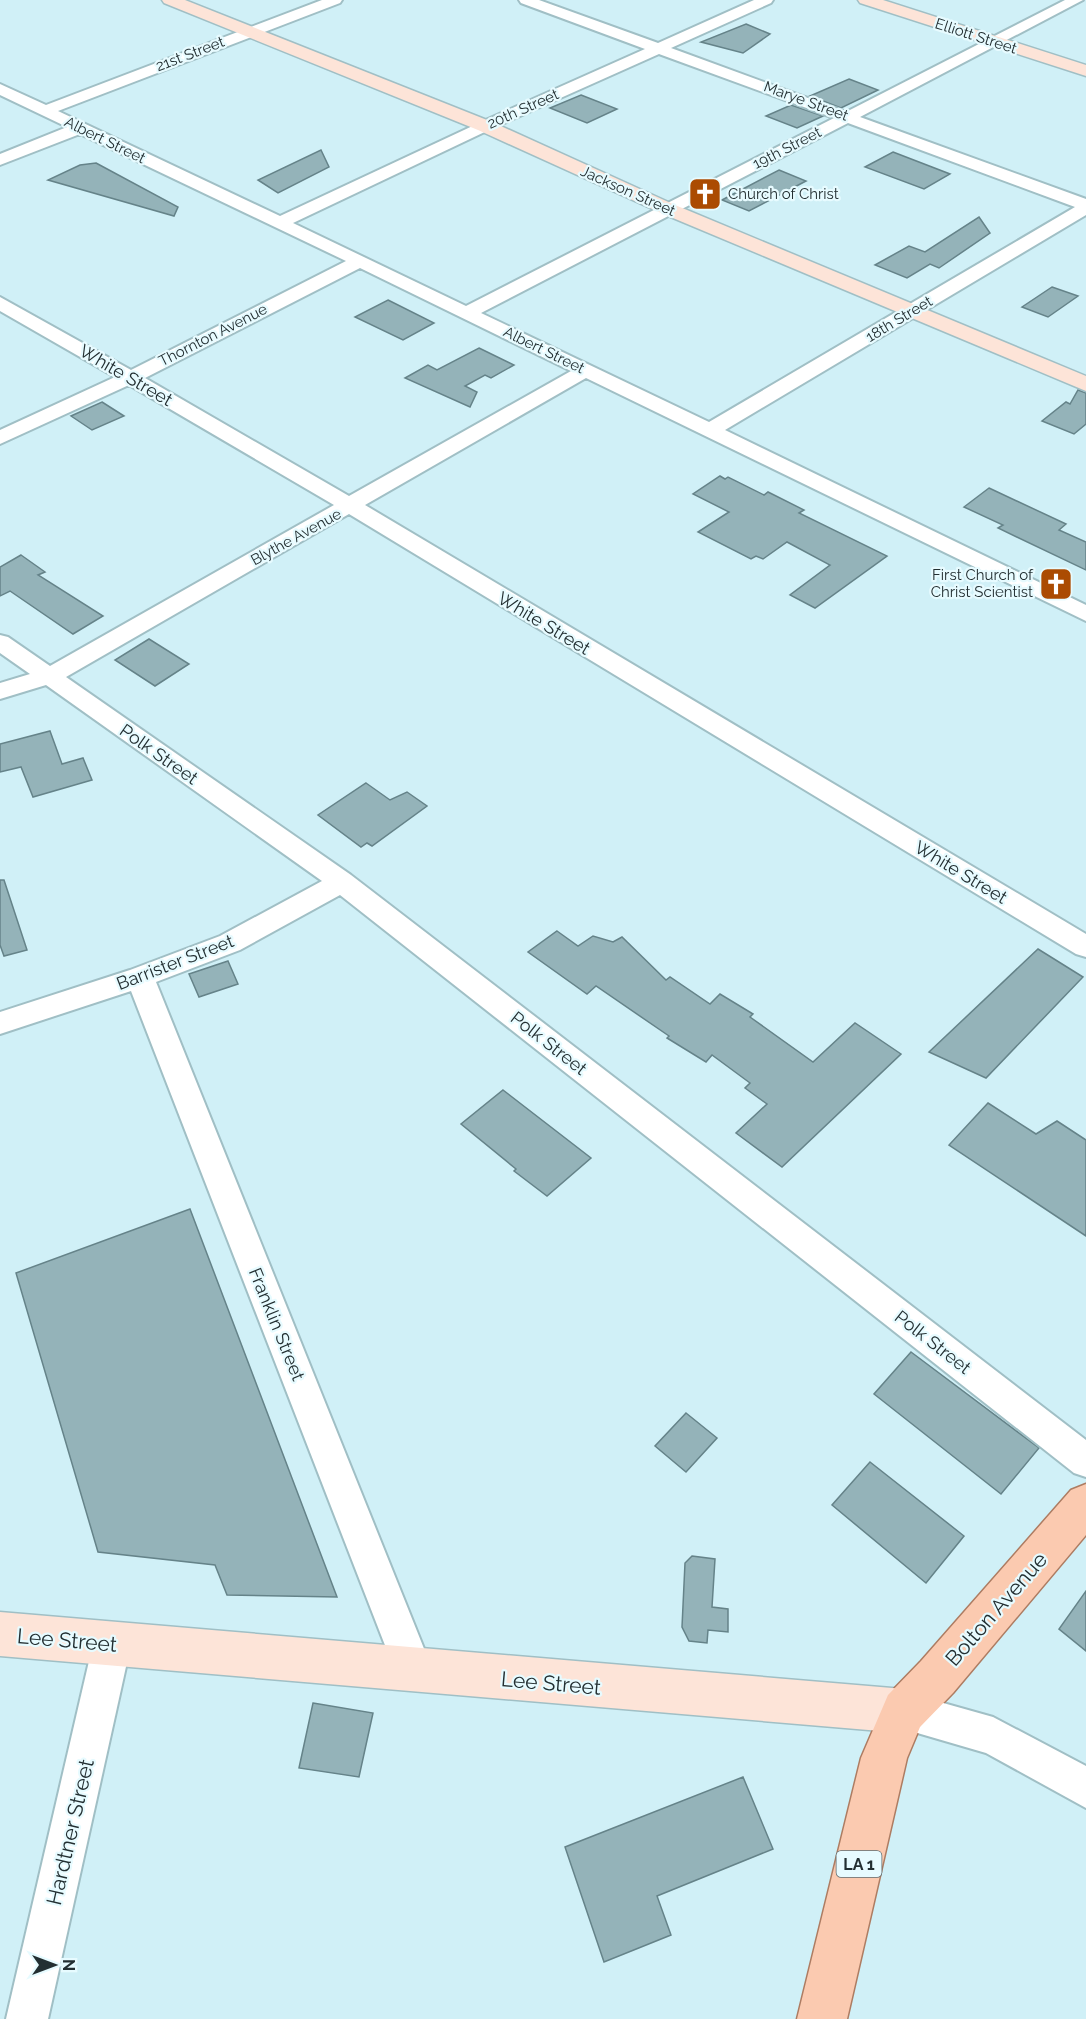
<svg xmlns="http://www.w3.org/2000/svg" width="1086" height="2019" viewBox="0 0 1086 2019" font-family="Raleway,sans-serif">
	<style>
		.building { fill: #94b3b9; stroke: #658389; stroke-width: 1.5 }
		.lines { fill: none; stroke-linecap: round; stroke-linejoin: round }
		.street-casing { stroke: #a0bfc5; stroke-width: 4 }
		.secondary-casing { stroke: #a0bfc5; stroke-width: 3 }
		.primary-casing { stroke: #ad7c62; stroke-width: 3 }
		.street { fill: #fff; fill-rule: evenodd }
		.secondary { fill: #fde4d8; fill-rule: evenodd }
		.primary { fill: #fbcab0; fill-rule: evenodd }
		.labels { text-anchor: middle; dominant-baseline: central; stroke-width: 4.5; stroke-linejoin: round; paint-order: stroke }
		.far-street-label { font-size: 15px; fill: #232f32; stroke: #e7fbff }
		.far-poi-label { font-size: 15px; fill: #232f32; stroke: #e7fbff; text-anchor: start }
		.shield { fill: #e7fbff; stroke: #5e6c70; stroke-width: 1.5 }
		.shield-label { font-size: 16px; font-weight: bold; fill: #232f32 }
		.street-label { font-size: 18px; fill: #232f32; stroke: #e7fbff }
		.near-street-label { font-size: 21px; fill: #232f32; stroke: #e7fbff }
	</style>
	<rect width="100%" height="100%" fill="#d0f0f7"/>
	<g class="building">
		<path d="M746,24L770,34L743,53L701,42Z"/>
		<path d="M849,79L878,90L841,108L810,96Z"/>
		<path d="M581,95L617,109L587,123L550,108Z"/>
		<path d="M791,105L823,116L797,128L766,116Z"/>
		<path d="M321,150L329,167L278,193L258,180Z"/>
		<path d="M893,152L950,174L924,189L865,167Z"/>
		<path d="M96,163L178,207L174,216L48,180L80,165Z"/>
		<path d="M779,170L806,181L749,211L722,200Z"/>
		<path d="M979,217L990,233L939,268L930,264L907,278L875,265L909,246L925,252Z"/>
		<path d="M1052,287L1078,296L1048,317L1022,307Z"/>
		<path d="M388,300L434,323L403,340L355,317Z"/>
		<path d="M479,348L514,365L491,378L485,375L465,386L477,392L470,407L405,378L428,365L437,370Z"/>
		<path d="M1078,390L1086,393V424L1074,434L1042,421L1066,402L1070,404Z"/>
		<path d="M102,402L124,416L92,430L71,416Z"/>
		<path d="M720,476L725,479L728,477L764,495L768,492L804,510L799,513L887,556L815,608L790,595L830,565L787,542L763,559L756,556L751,559L698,532L729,512L693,494Z"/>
		<path d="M989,488L1066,524L1059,530L1086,542V570L998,528L1003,525L964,507Z"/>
		<path d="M21,555L45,572L38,575L103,616L73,634L10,591L0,596V567Z"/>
		<path d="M149,639L189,664L155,686L115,660Z"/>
		<path d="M50,731L62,764L83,758L92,780L33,797L21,767L0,772V744Z"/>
		<path d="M366,783L390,800L407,792L427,806L372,846L367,843L361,847L318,815Z"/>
		<path d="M0,880H4L27,950L4,956L0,945Z"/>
		<path d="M557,931L578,946L593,936L613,942L622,937L666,980L670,977L710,1004L720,994L753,1014L750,1017L813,1062L855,1023L901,1054L782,1167L736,1133L767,1104L745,1088L750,1083L712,1055L706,1062L667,1038L669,1036L596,986L587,994L528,952Z"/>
		<path d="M1038,949L1083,977L986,1078L929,1052Z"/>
		<path d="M228,961L238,984L199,997L189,974Z"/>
		<path d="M503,1090L591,1158L547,1196L514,1171L516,1169L461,1124Z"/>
		<path d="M988,1103L1036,1134L1057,1121L1086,1140V1236L949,1145Z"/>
		<path d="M190,1209L337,1597L227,1595L215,1565L98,1552L16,1273Z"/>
		<path d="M911,1352L1039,1448L1001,1494L874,1394Z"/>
		<path d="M686,1413L717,1438L686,1472L655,1446Z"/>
		<path d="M870,1462L964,1536L926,1583L832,1505Z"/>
		<path d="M692,1556L715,1559L712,1607L728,1609V1632L708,1630L707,1643L689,1641L682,1627L685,1563Z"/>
		<path d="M1086,1591V1651L1059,1629Z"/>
		<path d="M313,1703L373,1713L359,1777L299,1768Z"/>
		<path d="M743,1777L773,1849L657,1896L671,1935L604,1962L565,1847Z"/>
	</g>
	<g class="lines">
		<g class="street-casing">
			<g id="street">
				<path d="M322,0H342L340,3L58,111L280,216L479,123L645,49L521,3L519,0H539L658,43L754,0H773L771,3L671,48L846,112L1065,0H1083L860,117L1086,199V215L725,430L1086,605V621L586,378L365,505L1086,934V957L1076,954L349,514L66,677L351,875L1086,1440V1477L1074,1473L340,895L240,950L156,982L433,1671L427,1684L414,1690L401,1684L395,1671L131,991L0,1034V1012L130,970L220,936L322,881L46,685L0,699V683L30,674L0,653V635L8,637L50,666L334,505L129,385L0,444V430L115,377L0,311V297L131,370L346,261L80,134L0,165V154L67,127L0,95V84L46,105ZM659,54L834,118L466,306L293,223L491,129ZM848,123L1075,207L709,422L481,313ZM360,268L571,371L349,496L145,378Z"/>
				<path d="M112,1625L125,1631L131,1644L48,2019H6L93,1644L99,1631Z"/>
				<path d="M904,1692L993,1717L1086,1766V1808L986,1753L890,1725L885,1711L890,1697Z"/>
			</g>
		</g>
		<g class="secondary-casing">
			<g id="secondary">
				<path d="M162,0H185L492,122L675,205L1086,376V391L661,213L478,130L164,3Z"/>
				<path d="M858,0H883L1086,65V76L860,3Z"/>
				<path d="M0,1612L904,1689L920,1695L926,1711L920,1727L904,1733L0,1656Z"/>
			</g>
		</g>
		<g class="primary-casing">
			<path id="primary" d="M1086,1484V1535L953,1693L920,1727L907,1758L847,2019H797L861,1758L888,1695L921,1661L1071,1490Z"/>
		</g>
		<use href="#street" class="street"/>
		<use href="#secondary" class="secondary"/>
		<use href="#primary" class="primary"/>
	</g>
	<defs>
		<g id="church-square" transform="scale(1.725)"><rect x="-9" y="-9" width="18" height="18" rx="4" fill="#ab4b02" stroke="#e7fbff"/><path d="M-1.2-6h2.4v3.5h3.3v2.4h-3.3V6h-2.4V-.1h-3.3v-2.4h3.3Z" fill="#fff"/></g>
	</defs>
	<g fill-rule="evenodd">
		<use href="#church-square" x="705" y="194"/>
		<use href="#church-square" x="1056" y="584"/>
	</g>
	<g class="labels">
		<g class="far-street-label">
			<text transform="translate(976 36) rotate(18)">Elliott Street</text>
			<text transform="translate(190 54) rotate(-21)">21st Street</text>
			<text transform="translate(806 101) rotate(20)">Marye Street</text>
			<text transform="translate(523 109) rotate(-24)">20th Street</text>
			<text transform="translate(105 140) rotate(26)">Albert Street</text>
			<text transform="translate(787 148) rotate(-27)">19th Street</text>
			<text transform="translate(628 191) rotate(24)">Jackson Street</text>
			<text transform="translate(899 319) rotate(-31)">18th Street</text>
			<text transform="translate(213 335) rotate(-27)">Thornton Avenue</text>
			<text transform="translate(544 350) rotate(26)">Albert Street</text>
			<text transform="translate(296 537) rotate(-29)">Blythe Avenue</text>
		</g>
		<g class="far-poi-label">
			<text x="728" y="194">Church of Christ</text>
			<text x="1033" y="575" text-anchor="end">First Church of<tspan x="1033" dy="17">Christ Scientist</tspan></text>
		</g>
		<rect class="shield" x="836.5" y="1851" width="45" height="26" rx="4.5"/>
		<g class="shield-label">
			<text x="859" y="1864">LA 1</text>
		</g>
		<g class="street-label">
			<text transform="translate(126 375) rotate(30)">White Street</text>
			<text transform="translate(544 623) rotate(31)">White Street</text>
			<text transform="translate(159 754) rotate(35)">Polk Street</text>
			<text transform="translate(961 872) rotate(31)">White Street</text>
			<text transform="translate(175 962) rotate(-21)">Barrister Street</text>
			<text transform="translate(549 1043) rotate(38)">Polk Street</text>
			<text transform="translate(277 1324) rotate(68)">Franklin Street</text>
			<text transform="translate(933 1342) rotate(38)">Polk Street</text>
		</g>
		<g class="near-street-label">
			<text transform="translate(996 1609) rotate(-49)">Bolton Avenue</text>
			<text transform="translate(67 1640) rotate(5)">Lee Street</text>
			<text transform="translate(551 1683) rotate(5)">Lee Street</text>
			<text transform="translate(70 1832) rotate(-77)">Hardtner Street</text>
		</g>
	</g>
	<g transform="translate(54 1965) rotate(90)" stroke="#e7fbff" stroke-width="4.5" paint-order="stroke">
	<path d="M0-4.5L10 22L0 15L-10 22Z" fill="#232f32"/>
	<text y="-9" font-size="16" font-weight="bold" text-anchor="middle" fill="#232f32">N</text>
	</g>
</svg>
